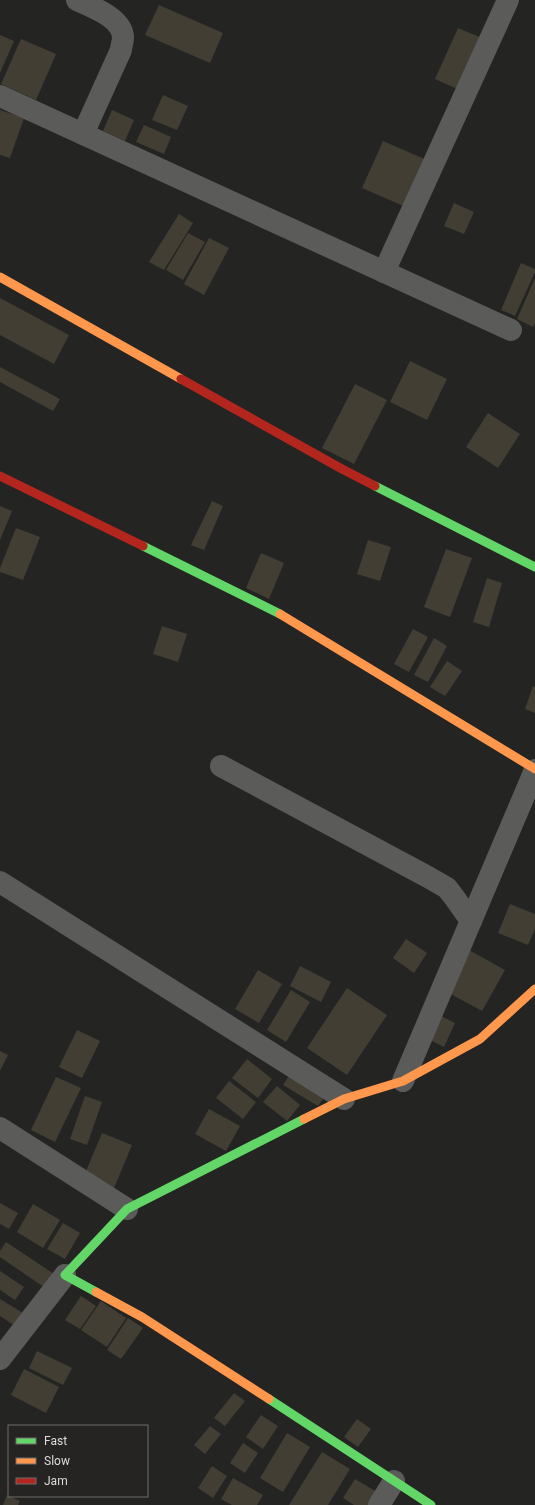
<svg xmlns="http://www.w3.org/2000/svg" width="535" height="1505" viewBox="0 0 535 1505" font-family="Roboto,sans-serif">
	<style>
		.building { fill: #423e33 }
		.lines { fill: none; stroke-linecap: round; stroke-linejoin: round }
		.street { stroke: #5b5b5a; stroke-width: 22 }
		.fast { stroke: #63d668; stroke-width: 9 }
		.slow { stroke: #ff974d; stroke-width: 9 }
		.jam { stroke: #b3261e; stroke-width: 9 }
	</style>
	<rect width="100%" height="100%" fill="#242423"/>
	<g class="building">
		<path d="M159,5L223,33L210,63L145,35Z"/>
		<path d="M458,28L487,40L464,92L435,79Z"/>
		<path d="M0,35L14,41L0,73Z"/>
		<path d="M21,39L56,54L36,100L1,84Z"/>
		<path d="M163,95L188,106L177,130L152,120Z"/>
		<path d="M0,110L24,118L10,158L0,155Z"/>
		<path d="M112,110L134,120L125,141L103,131Z"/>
		<path d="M144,125L171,137L164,154L136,142Z"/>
		<path d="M383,141L436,164L415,211L362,188Z"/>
		<path d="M454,203L474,212L464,234L444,226Z"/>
		<path d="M179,214L193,223L164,270L149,262Z"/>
		<path d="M188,233L205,242L183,280L166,270Z"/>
		<path d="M209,238L229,248L204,295L184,284Z"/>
		<path d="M521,263L535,269V272L515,316L501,310Z"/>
		<path d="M535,278V323L533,327L517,319Z"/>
		<path d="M0,298L69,335L54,364L0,335Z"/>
		<path d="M410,361L447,379L427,420L390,402Z"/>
		<path d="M0,367L60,399L53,411L0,382Z"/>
		<path d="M355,384L387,400L354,464L322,448Z"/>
		<path d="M488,413L520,434L498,468L466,447Z"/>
		<path d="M212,501L223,506L204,550L191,545Z"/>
		<path d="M0,506L12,511L0,540Z"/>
		<path d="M16,528L40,537L23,580L0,572V568Z"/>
		<path d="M368,540L391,547L380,581L357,574Z"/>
		<path d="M446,549L472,558L450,617L424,607Z"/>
		<path d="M261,553L284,563L269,599L246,588Z"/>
		<path d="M487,578L502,583L489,627L473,622Z"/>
		<path d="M162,626L187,634L178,662L153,654Z"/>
		<path d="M413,629L428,637L409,672L394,664Z"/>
		<path d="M434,638L447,646L428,682L414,675Z"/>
		<path d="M447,661L462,671L445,696L430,687Z"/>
		<path d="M533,686L535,687V713L525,709Z"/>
		<path d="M510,904L535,914V929L528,945L498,933Z"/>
		<path d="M406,939L427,953L414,973L393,958Z"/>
		<path d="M469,950L505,970L482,1011L445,991Z"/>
		<path d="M300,966L331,982L321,1002L290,986Z"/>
		<path d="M258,970L282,984L259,1023L235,1009Z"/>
		<path d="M347,988L387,1015L347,1075L307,1048Z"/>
		<path d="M291,990L310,1002L286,1042L267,1030Z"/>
		<path d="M441,1016L455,1023L444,1047L430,1040Z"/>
		<path d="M77,1030L100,1041L82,1078L59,1067Z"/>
		<path d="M0,1051L8,1055L0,1071Z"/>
		<path d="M247,1059L272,1079L258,1098L232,1078Z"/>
		<path d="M290,1074L325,1096L318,1106L283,1085Z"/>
		<path d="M56,1077L81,1088L55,1142L31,1130Z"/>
		<path d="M229,1081L256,1102L243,1119L216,1098Z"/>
		<path d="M277,1086L300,1105L287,1121L263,1102Z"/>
		<path d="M85,1096L102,1102L87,1145L70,1139Z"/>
		<path d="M209,1109L240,1126L226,1151L195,1134Z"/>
		<path d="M102,1133L132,1145L114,1188L84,1176Z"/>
		<path d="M0,1203L18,1213L9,1229L0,1224Z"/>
		<path d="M33,1204L60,1220L43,1248L17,1232Z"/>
		<path d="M63,1223L80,1233L65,1259L47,1249Z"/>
		<path d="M6,1242L57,1276L48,1290L0,1257V1251Z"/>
		<path d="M0,1271L24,1287L15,1300L0,1290Z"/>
		<path d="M81,1296L96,1306L80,1329L65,1320Z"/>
		<path d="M0,1299L23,1313L15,1326L0,1316Z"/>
		<path d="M101,1301L126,1318L107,1347L81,1330Z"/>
		<path d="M128,1318L143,1328L121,1359L107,1350Z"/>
		<path d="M37,1351L72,1368L63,1385L29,1368Z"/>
		<path d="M24,1369L59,1387L46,1413L11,1395Z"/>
		<path d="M234,1393L245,1401L225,1426L214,1418Z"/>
		<path d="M261,1415L278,1426L263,1449L246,1437Z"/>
		<path d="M357,1419L371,1429L358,1447L344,1437Z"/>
		<path d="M210,1426L221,1434L205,1454L194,1445Z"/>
		<path d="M287,1433L310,1447L283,1492L260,1478Z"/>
		<path d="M243,1443L258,1453L245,1473L230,1463Z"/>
		<path d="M322,1452L350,1469L328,1505H289Z"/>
		<path d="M212,1466L227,1476L213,1498L198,1488Z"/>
		<path d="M233,1478L263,1495L257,1505H232L221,1499Z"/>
		<path d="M355,1479L382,1495L376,1505H354L343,1498Z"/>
		<path d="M7,1495L20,1501L18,1505H3Z"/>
	</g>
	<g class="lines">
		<g class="street">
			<path d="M77,0C92,7 123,18 123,38C123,42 121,46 121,50L83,134"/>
			<path d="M0,96L511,330"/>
			<path d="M384,272L508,0"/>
			<path d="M221,766L428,877L447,888L454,897L471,921"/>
			<path d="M0,882L344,1099"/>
			<path d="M403,1081L535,770"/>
			<path d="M0,1128L127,1209"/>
			<path d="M0,1359L65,1275"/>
			<path d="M379,1505L394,1481"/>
		</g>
		<g class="fast">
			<path d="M375,486L535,567"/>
			<path d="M143,546L280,614"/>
			<path d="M96,1292L65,1275L127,1209L304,1119"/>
			<path d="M269,1399L431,1505"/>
		</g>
		<g class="slow">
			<path d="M0,277L181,379"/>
			<path d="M280,614L535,769"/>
			<path d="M304,1119L344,1099L403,1081L480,1039L535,989"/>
			<path d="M96,1292L142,1317L269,1399"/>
		</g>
		<g class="jam">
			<path d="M181,379L342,469L375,486"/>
			<path d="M0,476L143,546"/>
		</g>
	</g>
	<rect x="8" y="1425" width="140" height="72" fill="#252422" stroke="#6e6d6c"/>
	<rect x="16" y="1438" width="20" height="6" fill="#63d668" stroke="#6e6d6c"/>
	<text x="44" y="1445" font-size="12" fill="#dcdbda">Fast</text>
	<rect x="16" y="1458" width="20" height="6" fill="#ff974d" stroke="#6e6d6c"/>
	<text x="44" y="1465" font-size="12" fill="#dcdbda">Slow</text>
	<rect x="16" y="1478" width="20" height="6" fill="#b3261e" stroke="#6e6d6c"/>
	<text x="44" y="1485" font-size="12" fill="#dcdbda">Jam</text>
</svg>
